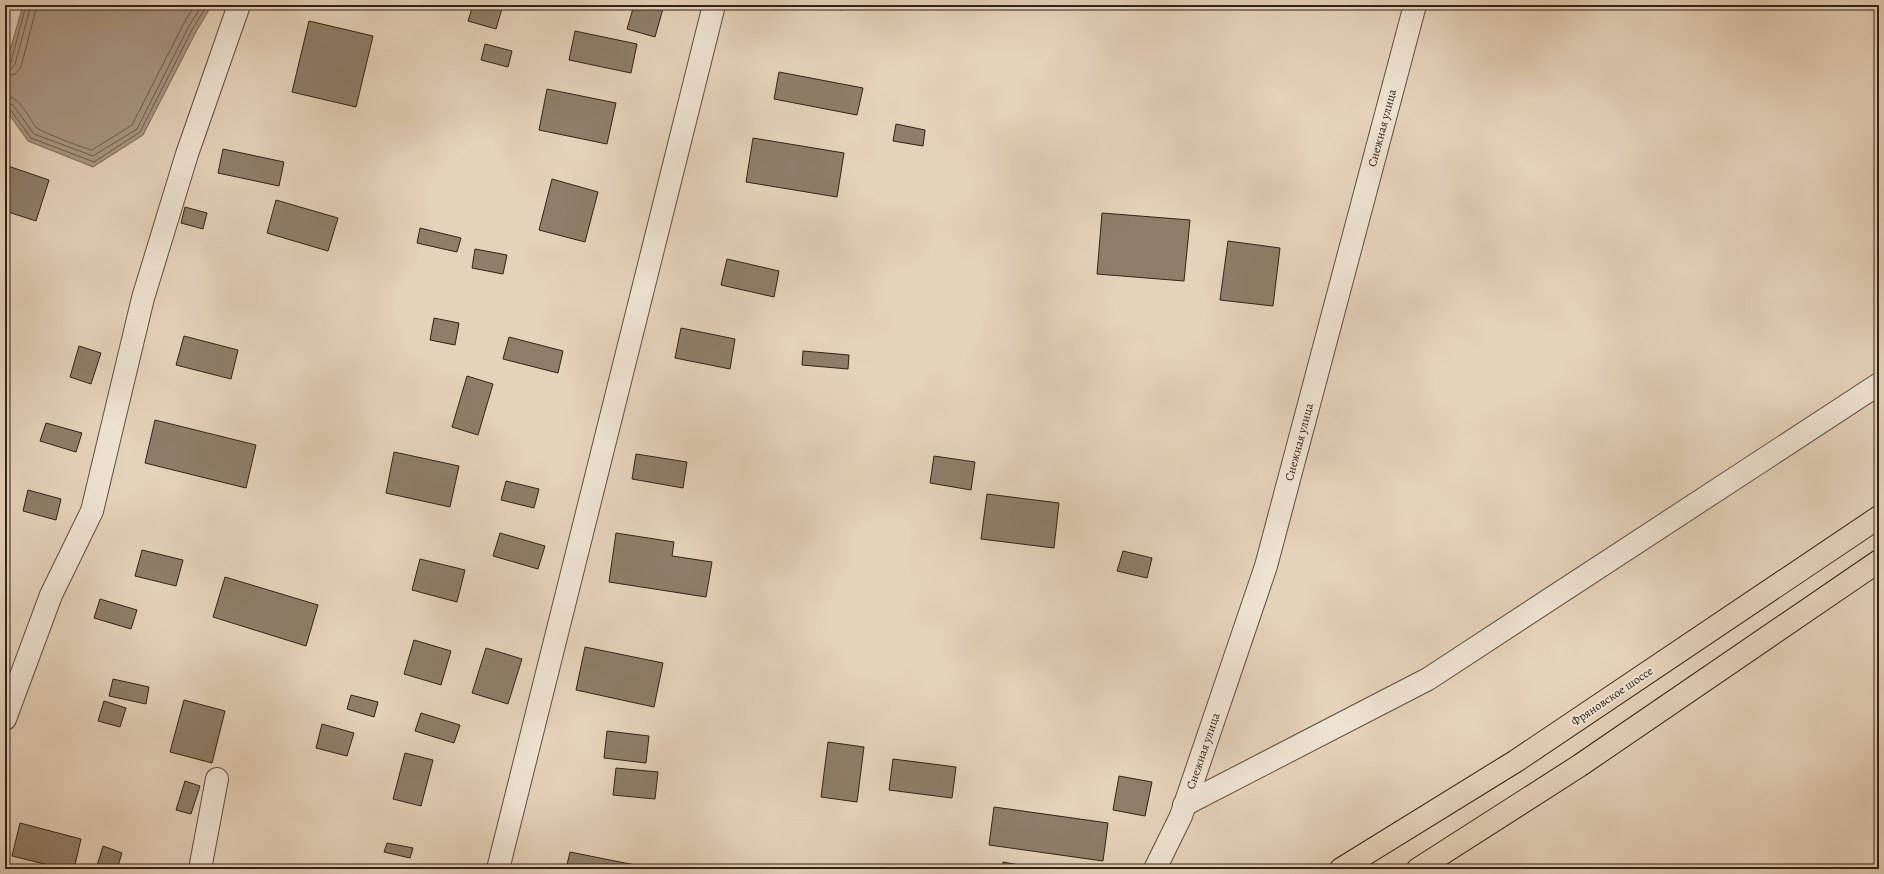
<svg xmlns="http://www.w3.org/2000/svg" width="1884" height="874" viewBox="0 0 1884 874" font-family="Alegreya,serif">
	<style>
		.water { fill: #a89682; stroke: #796856 }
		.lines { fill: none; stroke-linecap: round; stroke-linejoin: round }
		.shore { stroke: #6d5c4b; stroke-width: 1 }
		.building { fill: #8f7e6a; stroke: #322314 }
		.minor-casing { stroke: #5f4f3e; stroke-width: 24 }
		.major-casing { stroke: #322314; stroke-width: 24 }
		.minor { stroke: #eee2d2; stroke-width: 22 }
		.major { stroke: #e5d2ba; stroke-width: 22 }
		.labels { text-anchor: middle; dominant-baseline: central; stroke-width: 4; stroke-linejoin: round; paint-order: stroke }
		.street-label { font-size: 12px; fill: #322314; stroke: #eee2d2 }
	</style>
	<rect width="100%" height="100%" fill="#e5d2ba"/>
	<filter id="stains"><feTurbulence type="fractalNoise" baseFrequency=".005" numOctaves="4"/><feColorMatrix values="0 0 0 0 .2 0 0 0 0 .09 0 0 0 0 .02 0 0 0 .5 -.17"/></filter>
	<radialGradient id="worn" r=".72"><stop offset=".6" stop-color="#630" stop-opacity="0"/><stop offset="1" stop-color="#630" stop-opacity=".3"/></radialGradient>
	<path class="water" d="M23,5H212L197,30L143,135L93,167L28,141L5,109V68Z"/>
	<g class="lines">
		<g class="shore">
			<path d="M5,65L11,62L26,5"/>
			<path d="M5,70L11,69L15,64L31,5"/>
			<path d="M5,76L15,74L21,67L37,5"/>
			<path d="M5,96C22,97 27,117 37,128C42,132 85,149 92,150L132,125L184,23L195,5"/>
			<path d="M5,102L13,105L34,134L93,156L137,129L189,26L202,5"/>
			<path d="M5,107L10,109L31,138L94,162L140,132L193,28L207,5"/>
		</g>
	</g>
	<g class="building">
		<path d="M473,5H503L496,29L468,21Z"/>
		<path d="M634,5H664L655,37L627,29Z"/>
		<path d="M821,5H843L842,10Z"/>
		<path d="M309,21L373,36L356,107L292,92Z"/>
		<path d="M575,31L637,44L631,73L569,60Z"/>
		<path d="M485,44L512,51L508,67L481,60Z"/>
		<path d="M779,72L863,88L857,115L774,99Z"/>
		<path d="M547,89L616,103L607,144L539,130Z"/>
		<path d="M896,124L925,130L923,146L893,141Z"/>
		<path d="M753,138L844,153L837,197L746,182Z"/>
		<path d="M223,149L284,162L279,186L218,173Z"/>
		<path d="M5,165L49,180L36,221L5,211Z"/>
		<path d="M552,179L598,192L585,242L539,230Z"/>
		<path d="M276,200L338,218L328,251L267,233Z"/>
		<path d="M185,207L207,213L203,229L181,223Z"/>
		<path d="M1102,213L1190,220L1184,281L1097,274Z"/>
		<path d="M420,228L461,238L457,252L417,243Z"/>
		<path d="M1228,241L1280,248L1273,306L1220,300Z"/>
		<path d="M475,249L507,255L503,274L472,268Z"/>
		<path d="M727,259L779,271L774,297L721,285Z"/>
		<path d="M434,318L459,323L455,345L430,340Z"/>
		<path d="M681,328L735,339L730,369L675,358Z"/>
		<path d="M184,336L238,350L231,379L176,365Z"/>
		<path d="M509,337L563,351L558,373L503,359Z"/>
		<path d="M79,346L101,353L91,384L70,377Z"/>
		<path d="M803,351L849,355L848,369L802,365Z"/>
		<path d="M467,376L493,384L478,435L452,427Z"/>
		<path d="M155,420L256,445L246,488L145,463Z"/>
		<path d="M46,423L82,433L76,452L40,441Z"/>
		<path d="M394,452L459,466L450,507L386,493Z"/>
		<path d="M636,454L687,462L683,488L632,479Z"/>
		<path d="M934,456L975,462L971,490L930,483Z"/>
		<path d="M506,481L539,489L534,508L501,500Z"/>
		<path d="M28,490L61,499L56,520L23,511Z"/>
		<path d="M987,494L1059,503L1054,548L981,539Z"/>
		<path d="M500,533L545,546L538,569L493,556Z"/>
		<path d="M616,533L674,542L672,556L712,562L706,597L609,582Z"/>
		<path d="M142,550L183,560L176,586L135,576Z"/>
		<path d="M1123,551L1152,558L1147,578L1117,571Z"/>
		<path d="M420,559L465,570L457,602L412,590Z"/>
		<path d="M225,577L318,605L306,646L213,617Z"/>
		<path d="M100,599L137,610L131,629L94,618Z"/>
		<path d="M414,640L451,651L441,685L404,674Z"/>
		<path d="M585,647L663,663L654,707L576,690Z"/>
		<path d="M486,648L522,659L508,704L472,693Z"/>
		<path d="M113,679L149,687L146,704L109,696Z"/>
		<path d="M351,695L378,702L374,717L347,709Z"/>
		<path d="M184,700L225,711L212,763L170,752Z"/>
		<path d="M104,701L126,708L120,727L98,721Z"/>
		<path d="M421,713L460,725L454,743L415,731Z"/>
		<path d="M322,724L354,733L347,756L316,748Z"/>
		<path d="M607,731L649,736L646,763L604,758Z"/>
		<path d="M828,742L864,747L857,802L821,797Z"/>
		<path d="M405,753L433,760L421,806L393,799Z"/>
		<path d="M893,759L956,767L952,798L889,790Z"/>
		<path d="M616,768L658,772L655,799L613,795Z"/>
		<path d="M1119,776L1152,782L1145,816L1113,810Z"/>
		<path d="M185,781L200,786L191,814L176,810Z"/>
		<path d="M994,807L1108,823L1103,861L989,845Z"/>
		<path d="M20,823L81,839L74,869H65L12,856Z"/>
		<path d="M387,843L413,848L410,858L384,852Z"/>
		<path d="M103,846L122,853L117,869H96Z"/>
		<path d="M570,852L650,868V869H566Z"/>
		<path d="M1003,862L1041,869H1002Z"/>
	</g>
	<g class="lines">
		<g class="minor-casing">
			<g id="minor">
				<path d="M5,719L51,595L92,511L143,298L187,154L239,5"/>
				<path d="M1184,805L1428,679L1879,384"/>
				<path d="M200,869L217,779"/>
				<path d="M498,869L714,5"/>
				<path d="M1155,869L1181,816L1266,566L1415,5"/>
			</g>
		</g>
		<g class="major-casing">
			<g id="major">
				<path d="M1341,869L1516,761L1879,517"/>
				<path d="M1418,869L1579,766L1879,561"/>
			</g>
		</g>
		<use href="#minor" class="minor"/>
		<use href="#major" class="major"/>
	</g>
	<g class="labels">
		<g class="street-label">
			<text transform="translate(1382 128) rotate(-75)">Снежная улица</text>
			<text transform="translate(1299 442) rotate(-75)">Снежная улица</text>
			<text transform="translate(1612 696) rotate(-34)">Фряновское шоссе</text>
			<text transform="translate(1203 751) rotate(-71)">Снежная улица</text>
		</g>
	</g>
	<rect width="1884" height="874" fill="none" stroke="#e5d2ba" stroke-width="20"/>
	<rect x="6" y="6" width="1872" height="862" fill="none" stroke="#322314" stroke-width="2"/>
	<rect x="10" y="10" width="1864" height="854" fill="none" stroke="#322314"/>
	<rect width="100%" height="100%" filter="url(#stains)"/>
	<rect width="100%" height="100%" fill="url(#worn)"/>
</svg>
